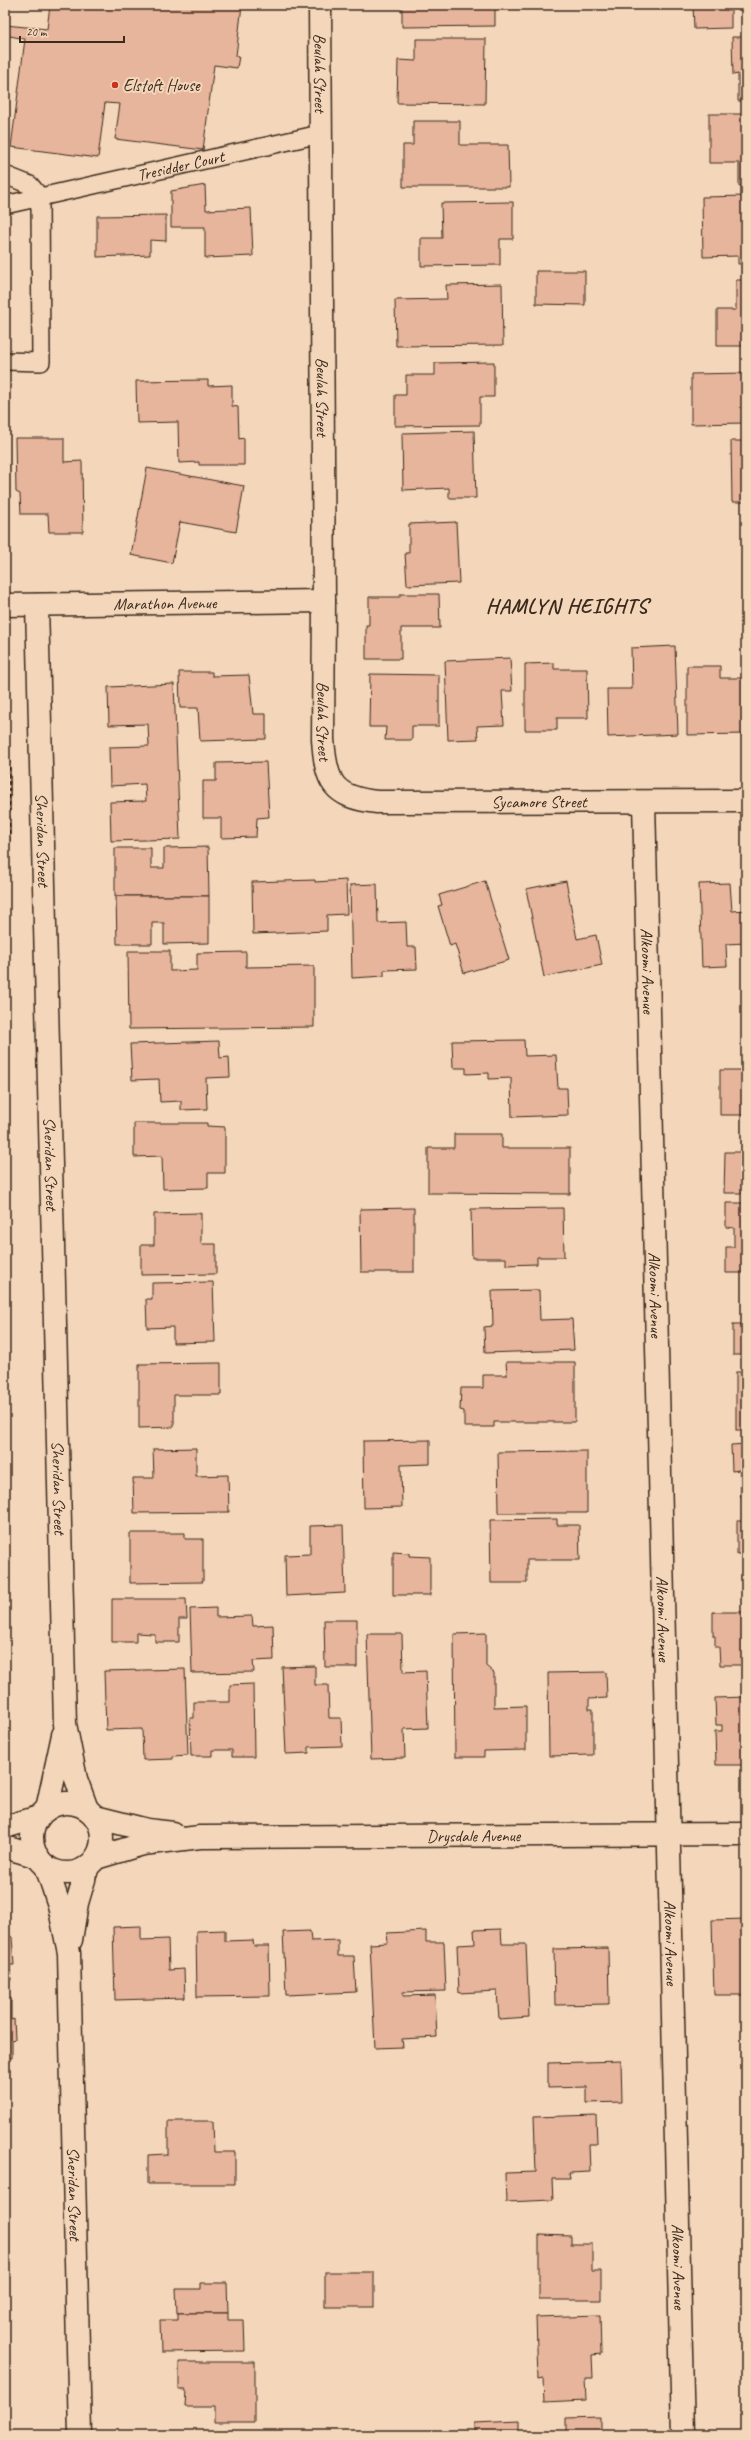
<svg xmlns="http://www.w3.org/2000/svg" width="751" height="2440" viewBox="0 0 751 2440" font-family="Caveat,sans-serif">
	<style>
		.building { fill: #e7b49c; stroke: #3b2a1e }
		.lines { fill: none; stroke-linecap: round; stroke-linejoin: round }
		.lane-casing { stroke: #3b2a1e; stroke-width: 20 }
		.street-casing { stroke: #3b2a1e; stroke-width: 25 }
		.path { stroke: #3b2a1e; stroke-width: 2.5; stroke-dasharray: 4 3; stroke-linecap: butt }
		.lane { stroke: #f4d7ba; stroke-width: 17 }
		.street { stroke: #f4d7ba; stroke-width: 22 }
		.poi-dot { fill: #c8321e; stroke: #f4d7ba; stroke-width: 1.5 }
		.labels { text-anchor: middle; dominant-baseline: central; stroke-width: 4; stroke-linejoin: round; paint-order: stroke }
		.street-label { font-size: 17px; fill: #3b2a1e; stroke: #f4d7ba }
		.poi-label { font-size: 17px; fill: #3b2a1e; stroke: #f4d7ba; text-anchor: start }
		.district-label { font-size: 21px; font-weight: bold; letter-spacing: 1px; fill: #3b2a1e; stroke: #f4d7ba }
	</style>
	<rect width="100%" height="100%" fill="#f4d7ba"/>
	<filter id="ink" filterUnits="userSpaceOnUse"><feTurbulence type="fractalNoise" baseFrequency=".025" numOctaves="2"/><feDisplacementMap in="SourceGraphic" scale="8" xChannelSelector="R" yChannelSelector="G"/><feConvolveMatrix kernelMatrix="1 2 1 2 8 2 1 2 1" color-interpolation-filters="sRGB"/></filter>
	<g filter="url(#ink)">
		<g class="building">
			<path d="M50,5H242L236,56H239L237,68L214,65L203,150L115,139L120,104L105,103L98,158L11,147L25,39L5,35V25L47,29Z"/>
			<path d="M402,5H495V26L402,27Z"/>
			<path d="M693,5H731V28L694,29Z"/>
			<path d="M732,37H746V101H738V74L733,75Z"/>
			<path d="M416,39H486L485,104L397,103L398,60L416,61Z"/>
			<path d="M709,114H746V186H739V163H709Z"/>
			<path d="M413,121H460V145H508L509,187H403V145H413Z"/>
			<path d="M205,185L206,210L251,208L253,256L205,258V227H171V191Z"/>
			<path d="M746,196V264H738V256L703,257L702,197Z"/>
			<path d="M513,202V239H500V265L421,266V238H442L441,203Z"/>
			<path d="M166,215V241L150,240V255L97,257V216Z"/>
			<path d="M536,271H585V305L536,304Z"/>
			<path d="M736,280H746V346H717V310H736Z"/>
			<path d="M502,284L503,345L396,346L395,300L447,299L446,285Z"/>
			<path d="M494,362V397H480V425L395,426V395H406V375H435V363Z"/>
			<path d="M746,373V423L691,424V374Z"/>
			<path d="M208,380V386L232,385V406L238,407L239,439L244,438V465H199V462L179,463L178,422L137,423L136,381Z"/>
			<path d="M474,431L476,498H449V488L403,490L402,433Z"/>
			<path d="M15,438H64V462L82,461L83,532H49L48,514H21L20,494L16,492Z"/>
			<path d="M731,441H746V502H732Z"/>
			<path d="M147,468L244,486L236,532L180,522L172,563L131,555Z"/>
			<path d="M456,522L459,583L407,585L405,553H409V524Z"/>
			<path d="M400,594H439L440,628H401V659H366V625H369V597H400Z"/>
			<path d="M675,646L678,734L608,737L607,689H632L631,648Z"/>
			<path d="M510,658L512,691H502L504,725L477,726L478,739L448,740L445,661Z"/>
			<path d="M554,663V669H587L588,718H557V730H525V664Z"/>
			<path d="M687,666H720V678H745L746,734L687,735Z"/>
			<path d="M179,672H212V676L249,675L253,714H266V739L200,741L198,708H180Z"/>
			<path d="M370,674L439,675V726H412V740H385L386,727H369Z"/>
			<path d="M174,684L180,839L111,841L110,802L146,801L145,784L110,786L109,747L149,746L148,724L109,725L108,687Z"/>
			<path d="M266,762L269,817L257,818L256,837L221,838V818H203V781H216V763Z"/>
			<path d="M208,847L209,896H115V848H151V868H164V848Z"/>
			<path d="M315,880V882L346,880L347,914L327,915V931L253,934L252,882Z"/>
			<path d="M485,881L509,960L464,973L455,944L450,946L438,906L442,905L439,895Z"/>
			<path d="M566,881L577,939L596,935L602,965L544,977L526,889Z"/>
			<path d="M730,883L732,911L746,910V943L726,944L727,966L702,967L699,884Z"/>
			<path d="M377,884L378,923L406,922L407,947H416L417,969L384,970V976L352,978L350,885Z"/>
			<path d="M116,896H209V943L164,944V923H152V944H117Z"/>
			<path d="M128,951H170V971L197,970V953L246,952V967L314,966V1027L129,1029Z"/>
			<path d="M524,1040L525,1056L556,1055L558,1088H567L568,1115L512,1117L511,1078L489,1079V1073L466,1074V1068H453L452,1041Z"/>
			<path d="M219,1041L220,1058L229,1057L230,1077L206,1078L207,1109L181,1110V1101L160,1102L159,1079L132,1080L130,1044Z"/>
			<path d="M744,1053H746V1115H720V1070H744Z"/>
			<path d="M134,1123H207V1126L225,1127V1173H208V1188L163,1189L162,1156L134,1157Z"/>
			<path d="M454,1134H502V1148H570V1194L428,1193V1148H454Z"/>
			<path d="M743,1143H746V1193H724L725,1152H743Z"/>
			<path d="M726,1203H746V1273H726V1247H734V1228L726,1227Z"/>
			<path d="M414,1208V1272H361L360,1209Z"/>
			<path d="M563,1208L564,1257H537V1264L506,1265V1258H472L471,1209Z"/>
			<path d="M201,1213V1244H216V1274L141,1275V1245H154V1214Z"/>
			<path d="M213,1282L215,1342L173,1343V1327L147,1328L146,1299H152V1283Z"/>
			<path d="M539,1290L540,1320L572,1319L574,1350L485,1353L484,1327L493,1326L492,1291Z"/>
			<rect x="733" y="1324" width="13" height="31"/>
			<path d="M506,1362H575V1422H494V1427H464V1411L460,1410L461,1388H483V1375H507Z"/>
			<path d="M221,1363V1395H174V1427L139,1428V1364Z"/>
			<rect x="736" y="1372" width="10" height="58"/>
			<path d="M430,1440V1464L401,1465L402,1507L364,1508L363,1441Z"/>
			<path d="M746,1444V1496L741,1497L740,1470L732,1471L731,1445Z"/>
			<path d="M196,1448V1476L228,1475L229,1512L134,1513L133,1478H154L153,1449Z"/>
			<path d="M587,1451V1513H499L498,1452Z"/>
			<path d="M557,1519V1525H579L580,1560H527V1583H491L490,1520Z"/>
			<rect x="737" y="1521" width="9" height="33"/>
			<path d="M343,1525L345,1593L286,1596L285,1555L310,1554V1526Z"/>
			<path d="M130,1533H185V1539H203V1582L130,1583Z"/>
			<path d="M393,1552L409,1553V1556L430,1557V1595H393Z"/>
			<path d="M112,1599H186L187,1619H179V1642H155V1634L136,1633V1642H112Z"/>
			<path d="M216,1608V1617L252,1616L253,1626L273,1625L274,1660L253,1661L254,1672L192,1673L190,1609Z"/>
			<path d="M713,1612H744L746,1665H720L719,1647H715V1636H713Z"/>
			<path d="M324,1620H357V1667H325Z"/>
			<path d="M486,1633V1666L494,1673V1707L526,1706V1750L484,1751V1757H455L454,1634Z"/>
			<path d="M367,1634H402L403,1672L426,1671L428,1728L404,1729L405,1758L371,1759Z"/>
			<path d="M315,1666V1685H328L329,1718H341L342,1746L309,1747V1753L286,1754L282,1667Z"/>
			<path d="M185,1669L188,1755L173,1756V1759L143,1760L142,1729L106,1730L104,1671Z"/>
			<path d="M606,1672L607,1698L589,1699V1709H593V1755L549,1756L548,1673Z"/>
			<path d="M253,1684L254,1757H232V1750H212V1756H191L190,1718H194V1702H230V1685Z"/>
			<path d="M746,1697V1765H716L715,1731H722V1725H716L715,1698Z"/>
			<path d="M5,1915H8L9,1936L12,1937L14,1965H10L11,1980L5,1981Z"/>
			<path d="M746,1919V1995H714L712,1920Z"/>
			<path d="M141,1926V1940L168,1939L169,1970L184,1969L185,1998L115,2000L113,1927Z"/>
			<path d="M501,1929L502,1944H526L529,2017L499,2019L497,1991L459,1993L457,1945L475,1944L474,1930Z"/>
			<path d="M225,1930V1941L253,1940L254,1946H269L270,1996L197,1997L196,1931Z"/>
			<path d="M310,1931L311,1941L338,1940V1956H354L356,1992L286,1995L283,1932Z"/>
			<path d="M426,1931V1942H444L446,1991L403,1992V1996L435,1995L437,2037L402,2039L403,2047L375,2048L370,1944L388,1943L387,1933Z"/>
			<path d="M608,1948L609,2004L555,2005L554,1949Z"/>
			<path d="M11,1998V2020L14,2019L15,2039L12,2040V2058H5V1999Z"/>
			<path d="M621,2061L622,2102L587,2103V2087L548,2088V2063Z"/>
			<path d="M596,2115L597,2144H589L590,2172L569,2173L570,2179H552L553,2200L506,2202L505,2173L536,2172L534,2117Z"/>
			<path d="M168,2121H213L214,2152H235V2184H148V2155L168,2154Z"/>
			<path d="M539,2235L571,2236V2244H592V2271H601V2300H539Z"/>
			<rect x="325" y="2272" width="49" height="35"/>
			<path d="M201,2283H227L228,2313H177L176,2289H201Z"/>
			<path d="M178,2313H228V2320H244L245,2351L161,2352L160,2320H178Z"/>
			<path d="M600,2315L601,2354L592,2355L593,2378H585L586,2400L544,2402L543,2379L538,2380L536,2317Z"/>
			<path d="M179,2362H255V2422H214V2407H185L186,2389H179Z"/>
			<path d="M600,2417V2435H545L566,2434V2418Z"/>
			<path d="M519,2421V2435H474V2423Z"/>
			<path d="M442,2432V2435H388V2433Z"/>
		</g>
		<g class="lines">
			<g class="lane-casing">
				<g id="lane">
					<path d="M5,175L30,185L40,197L41,362L5,361"/>
					<path id="s1" d="M5,205L320,134"/>
				</g>
			</g>
			<g class="street-casing">
				<g id="street">
					<path id="s2" d="M320,5L324,601L323,739C326,782 332,797 377,802L746,801"/>
					<path id="s3" d="M5,605L324,601"/>
					<path id="s4" d="M37,605L65,1724L76,1779L87,1809"/>
					<path id="s5" d="M644,802L683,2435"/>
					<circle cx="67" cy="1838" r="35"/>
					<path d="M47,1809L63,1735"/>
					<path d="M95,1817L147,1830L173,1833"/>
					<path d="M5,1827L39,1817"/>
					<path d="M5,1847L38,1857"/>
					<path id="s6" d="M96,1858L143,1844L200,1837L746,1834"/>
					<path id="s7" d="M46,1866L59,1905L69,1953L80,2435"/>
					<path d="M71,1940L77,1903L88,1866"/>
				</g>
			</g>
			<path class="path" d="M9,760V843"/>
			<use href="#lane" class="lane"/>
			<use href="#street" class="street"/>
		</g>
	</g>
	<circle class="poi-dot" cx="115" cy="85" r="4"/>
	<g class="labels">
		<g class="street-label">
			<text stroke="none"><textPath href="#s2" startOffset="68">Beulah Street</textPath></text>
			<text stroke="none"><textPath href="#s1" startOffset="180">Tresidder Court</textPath></text>
			<text stroke="none"><textPath href="#s2" startOffset="392">Beulah Street</textPath></text>
			<text stroke="none"><textPath href="#s3" startOffset="160">Marathon Avenue</textPath></text>
			<text stroke="none"><textPath href="#s2" startOffset="716">Beulah Street</textPath></text>
			<text stroke="none"><textPath href="#s2" startOffset="991">Sycamore Street</textPath></text>
			<text stroke="none"><textPath href="#s4" startOffset="235">Sheridan Street</textPath></text>
			<text stroke="none"><textPath href="#s5" startOffset="169">Alkoomi Avenue</textPath></text>
			<text stroke="none"><textPath href="#s4" startOffset="559">Sheridan Street</textPath></text>
			<text stroke="none"><textPath href="#s5" startOffset="493">Alkoomi Avenue</textPath></text>
			<text stroke="none"><textPath href="#s4" startOffset="883">Sheridan Street</textPath></text>
			<text stroke="none"><textPath href="#s5" startOffset="817">Alkoomi Avenue</textPath></text>
			<text stroke="none"><textPath href="#s6" startOffset="380">Drysdale Avenue</textPath></text>
			<text stroke="none"><textPath href="#s5" startOffset="1141">Alkoomi Avenue</textPath></text>
			<text stroke="none"><textPath href="#s7" startOffset="331">Sheridan Street</textPath></text>
			<text stroke="none"><textPath href="#s5" startOffset="1465">Alkoomi Avenue</textPath></text>
		</g>
		<g class="poi-label">
			<text x="123" y="85">Elstoft House</text>
		</g>
		<g class="district-label">
			<text x="567" y="606">HAMLYN HEIGHTS</text>
		</g>
	</g>
	<rect width="751" height="2440" fill="none" stroke="#f4d7ba" stroke-width="20"/>
	<rect x="10" y="10" width="731" height="2420" fill="none" stroke="#3b2a1e" stroke-width="1.5" filter="url(#ink)"/>
	<path d="M20 36v6h104v-6" fill="none" stroke="#3b2a1e" stroke-width="2"/>
	<text x="26" y="36" font-size="12" fill="#3b2a1e" stroke="#f4d7ba" stroke-width="3" paint-order="stroke">20 m</text>
</svg>
